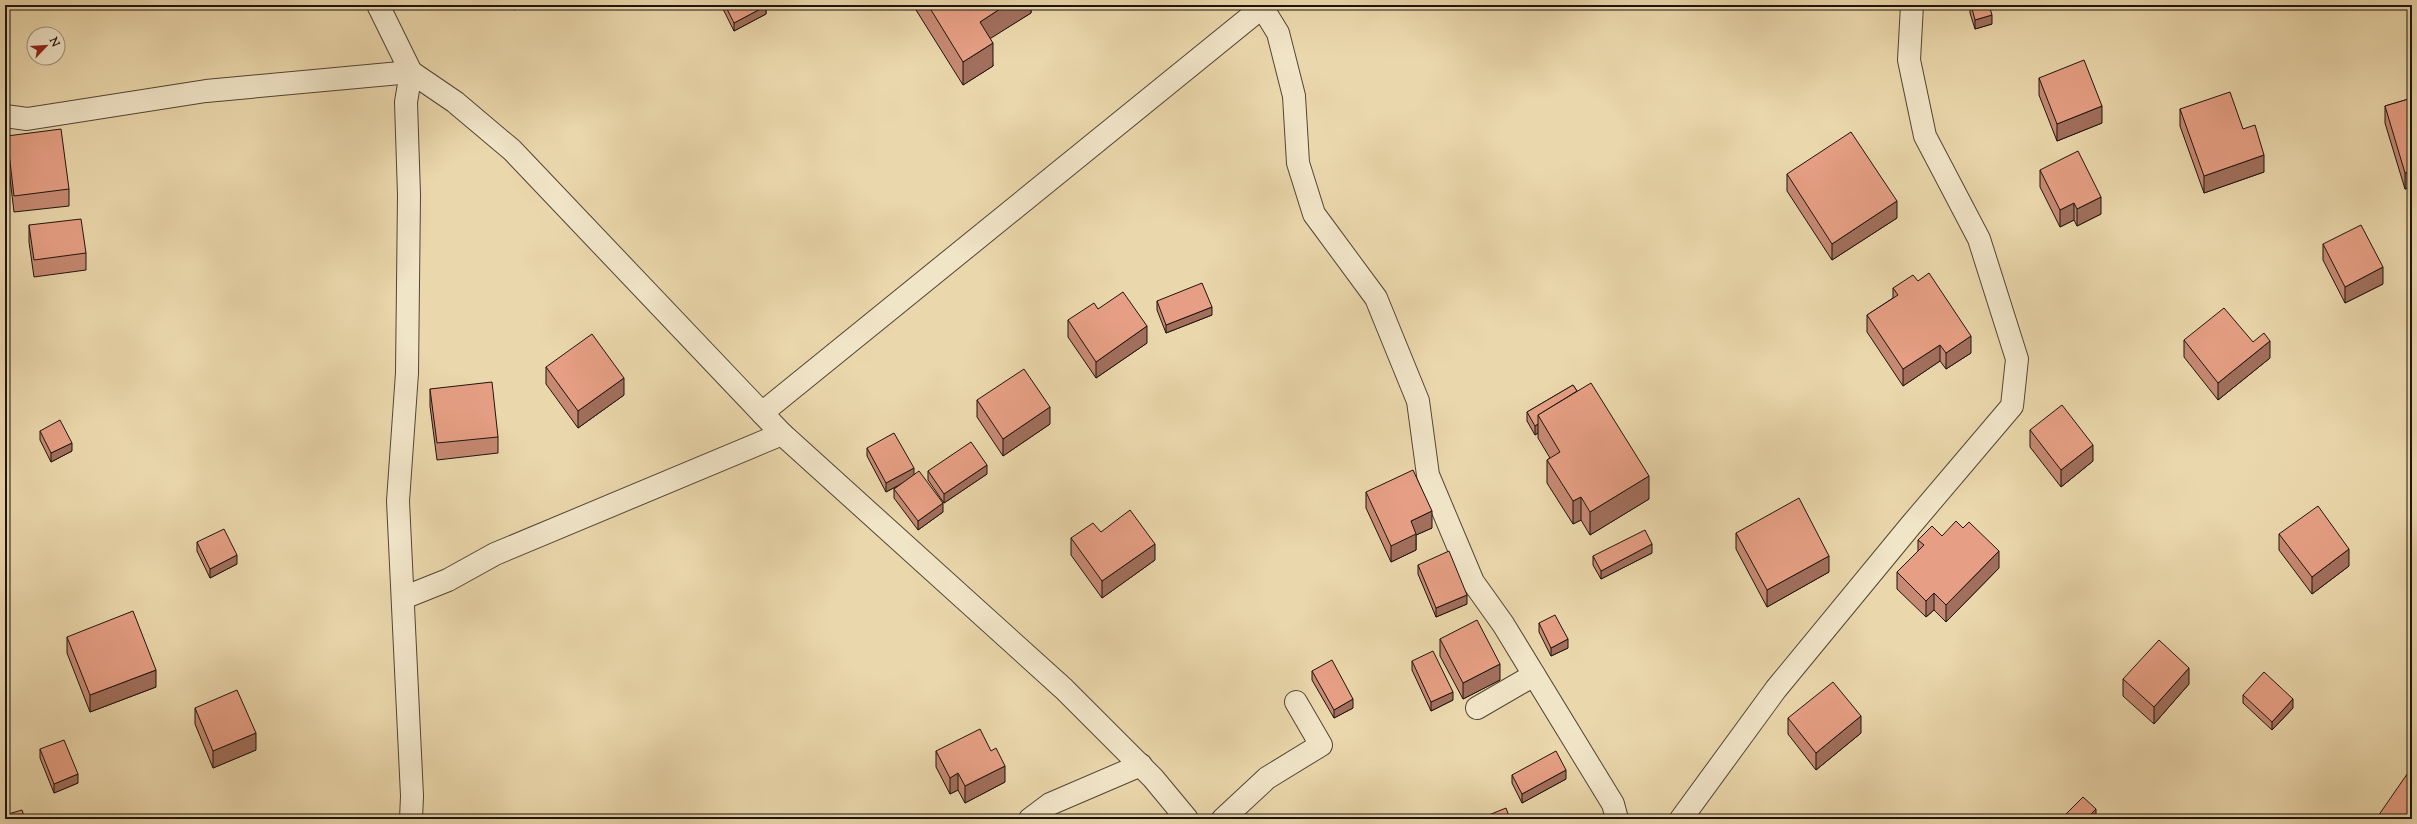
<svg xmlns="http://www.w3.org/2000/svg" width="2417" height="824" viewBox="0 0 2417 824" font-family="'Sorts Mill Goudy',serif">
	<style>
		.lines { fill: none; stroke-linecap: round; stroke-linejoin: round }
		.minor-casing { stroke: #524535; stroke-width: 24 }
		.minor { stroke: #f1e5c8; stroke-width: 22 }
		.wall { fill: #c68972; stroke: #1f140e }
		.shaded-wall { fill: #a16f5c; stroke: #1f140e }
		.building { fill: #e69f84; stroke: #1f140e }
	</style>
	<rect width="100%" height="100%" fill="#ead7ab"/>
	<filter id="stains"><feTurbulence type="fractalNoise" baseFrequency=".005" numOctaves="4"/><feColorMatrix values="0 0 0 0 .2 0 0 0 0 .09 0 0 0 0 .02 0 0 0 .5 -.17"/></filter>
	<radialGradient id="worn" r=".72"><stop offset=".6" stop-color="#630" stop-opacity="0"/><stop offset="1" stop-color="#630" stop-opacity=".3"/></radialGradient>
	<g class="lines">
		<g class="minor-casing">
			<g id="minor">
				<path d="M378,5L411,72L406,102L409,195L407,373L398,501L412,796L411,819"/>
				<path d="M1262,7L1278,33L1294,96L1298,163L1314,214L1376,298L1418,401L1428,475L1473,582L1503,624L1613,804L1617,819"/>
				<path d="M5,116L27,119L206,91L411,72L455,102L512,150L782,434L1064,689L1153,778L1187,819"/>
				<path d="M762,413L1265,5"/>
				<path d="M403,598L448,580L495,554L782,434"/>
				<path d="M1477,708L1534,675"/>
				<path d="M1030,819L1050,804L1141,765"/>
				<path d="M1223,819L1267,778L1321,745L1296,702"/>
				<path d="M1681,819L1776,689L1911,525L2012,406L2017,359L1979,239L1925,136L1909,60L1912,5"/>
			</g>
		</g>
		<use href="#minor" class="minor"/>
	</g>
	<g class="wall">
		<path d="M511,5H525L514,10Z"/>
		<path d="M721,5H766V14L734,31Z"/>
		<path d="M916,5H1031V13L990,38L993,66L963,85L916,10Z"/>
		<path d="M1970,5L1992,24L1975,29L1970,13Z"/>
		<path d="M2039,78L2102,123L2057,141L2039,95Z"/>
		<path d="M2412,98V187L2405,189L2385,123V106Z"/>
		<path d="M2180,109L2243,129L2264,172L2204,193L2180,126Z"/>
		<path d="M7,136L69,189V206L14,212L7,153Z"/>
		<path d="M2040,170L2101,214L2077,226L2074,220L2060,227L2040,187Z"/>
		<path d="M1787,174L1897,218L1832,260L1787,191Z"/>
		<path d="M29,225L86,253V270L34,277L29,242Z"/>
		<path d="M2323,244L2383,284L2345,303L2323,260Z"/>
		<path d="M1893,288L1971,353L1946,369L1940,361L1903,386L1867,332V315L1893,298Z"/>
		<path d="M1157,301L1212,315L1166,333L1157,310Z"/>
		<path d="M1098,309L1147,343L1096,378L1068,337V320Z"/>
		<path d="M2184,340L2253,342L2270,358L2218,400L2184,357Z"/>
		<path d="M546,367L624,395L578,428L546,384Z"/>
		<path d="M1573,385L1649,499L1590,535L1581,520L1573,524L1547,483V460L1550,458L1538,438V433L1535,435L1527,421V412Z"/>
		<path d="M430,389L498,437V453L437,460L430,406Z"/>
		<path d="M977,400L1050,424L1003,456L977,417Z"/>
		<path d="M2030,430L2093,461L2061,487L2030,447Z"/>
		<path d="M40,431L72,451L51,462L40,440Z"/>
		<path d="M867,448L914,474L943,512L918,530L894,498V489L901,484L886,492L867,456Z"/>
		<path d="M928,471L987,474L944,503L928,480Z"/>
		<path d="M1366,492L1432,528L1416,535V550L1391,562L1366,508Z"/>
		<path d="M1101,532L1155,560L1102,598L1071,555V538Z"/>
		<path d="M1736,533L1829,572L1767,607L1736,549Z"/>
		<path d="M2279,534L2349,566L2312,594L2279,550Z"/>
		<path d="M1942,536L1999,568L1946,622L1934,610L1926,617L1897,589V572L1918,551V540Z"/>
		<path d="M197,542L237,564L210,578L197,551Z"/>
		<path d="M1652,553L1601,579L1593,565V556Z"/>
		<path d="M1418,565L1467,604L1436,617L1418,574Z"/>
		<path d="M1539,623L1568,648L1551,656L1539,632Z"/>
		<path d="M67,637L156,687L90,712L67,653Z"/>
		<path d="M1440,639L1500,680L1463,699L1440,656Z"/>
		<path d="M1412,661L1453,700L1431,711L1412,670Z"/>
		<path d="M1312,671L1353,708L1334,718L1312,680Z"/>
		<path d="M2123,679L2189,684L2154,724L2123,696Z"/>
		<path d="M2243,695L2293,708L2272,730L2243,703Z"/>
		<path d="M195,708L256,750L213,768L195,724Z"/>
		<path d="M1788,718L1861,733L1816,770L1788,734Z"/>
		<path d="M40,749L78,783L54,793L40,758Z"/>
		<path d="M936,751L1005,782L965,803L958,790L950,794L936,767Z"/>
		<path d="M1512,775L1566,779L1522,803L1512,783Z"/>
	</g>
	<g class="shaded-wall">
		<path d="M514,5H525L514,10Z"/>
		<path d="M1006,5H1031V13L980,45V22Z"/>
		<path d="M766,6V14L734,31V23Z"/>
		<path d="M1992,15V24L1975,29V20Z"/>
		<path d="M993,43V66L963,85V62Z"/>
		<path d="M2102,106V123L2057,141V124Z"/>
		<path d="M2264,155V172L2204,193V176Z"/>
		<path d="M2412,171V187L2405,189V173Z"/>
		<path d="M2101,197V214L2077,226V209Z"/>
		<path d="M1897,201V218L1832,260V244Z"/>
		<path d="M2074,203V220L2060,227V210Z"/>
		<path d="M2383,267V284L2345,303V287Z"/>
		<path d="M1212,307V315L1166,333V325Z"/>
		<path d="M1147,326V343L1096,378V362Z"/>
		<path d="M1971,336V353L1946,369V353Z"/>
		<path d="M2270,341V358L2218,400V383Z"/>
		<path d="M1940,345V361L1903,386V369Z"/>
		<path d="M624,378V395L578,428V411Z"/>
		<path d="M1050,407V424L1003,456V439Z"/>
		<path d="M1538,424V433L1535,435V426Z"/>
		<path d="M72,443V451L51,462V453Z"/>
		<path d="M2093,445V461L2061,487V470Z"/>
		<path d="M987,465V474L944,503V494Z"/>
		<path d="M914,468V477L886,492V483Z"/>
		<path d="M1649,476V499L1590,535V512Z"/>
		<path d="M1581,497V520L1573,524V501Z"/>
		<path d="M943,503V512L918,530V521Z"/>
		<path d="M1432,511V528L1416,535V550L1391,562V546L1411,521Z"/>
		<path d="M1155,544V560L1102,598V581Z"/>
		<path d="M1652,544V553L1601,579V571Z"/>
		<path d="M2349,549V566L2312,594V577Z"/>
		<path d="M1999,551V568L1946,622V605Z"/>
		<path d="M237,555V564L210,578V569Z"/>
		<path d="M1829,556V572L1767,607V590Z"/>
		<path d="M1934,593V610L1926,617V601Z"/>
		<path d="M1467,595V604L1436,617V608Z"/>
		<path d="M1568,639V648L1551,656V648Z"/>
		<path d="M1500,664V680L1463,699V683Z"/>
		<path d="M2189,668V684L2154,724V707Z"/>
		<path d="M156,670V687L90,712V695Z"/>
		<path d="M1453,692V700L1431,711V702Z"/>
		<path d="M1353,699V708L1334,718V710Z"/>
		<path d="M2293,699V708L2272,730V722Z"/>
		<path d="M1861,716V733L1816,770V753Z"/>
		<path d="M256,733V750L213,768V751Z"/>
		<path d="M1005,766V782L965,803V786Z"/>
		<path d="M1566,770V779L1522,803V794Z"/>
		<path d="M958,773V790L950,794V778Z"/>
		<path d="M78,774V783L54,793V784Z"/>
		<path d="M2096,809V818L2095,819H2086Z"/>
	</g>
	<g class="building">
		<path d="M725,5H766V6L734,23Z"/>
		<path d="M928,5H1006L980,22L993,43L963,62Z"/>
		<path d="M1971,5H1989L1992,15L1975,20Z"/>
		<path d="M2084,60L2102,106L2057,124L2039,78Z"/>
		<path d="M2230,92L2243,129L2255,125L2264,155L2204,176L2180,109Z"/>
		<path d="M2412,98V171L2405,173L2385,106Z"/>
		<path d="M61,129L69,189L14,196L7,136Z"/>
		<path d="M1851,132L1897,201L1832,244L1787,174Z"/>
		<path d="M2078,151L2101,197L2077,209L2074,203L2060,210L2040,170Z"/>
		<path d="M81,219L86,253L34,260L29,225Z"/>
		<path d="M2361,225L2383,267L2345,287L2323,244Z"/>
		<path d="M1929,273L1971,336L1946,353L1940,345L1903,369L1867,315L1898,295L1893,288L1913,275L1918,281Z"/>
		<path d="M1202,283L1212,307L1166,325L1157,301Z"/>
		<path d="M1123,292L1147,326L1096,362L1068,320L1094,303L1098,309Z"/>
		<path d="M2224,308L2253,342L2264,333L2270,341L2218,383L2184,340Z"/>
		<path d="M592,334L624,378L578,411L546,367Z"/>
		<path d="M1024,369L1050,407L1003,439L977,400Z"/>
		<path d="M492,382L498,437L437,443L430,389Z"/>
		<path d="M1591,383L1649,476L1590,512L1581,497L1573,501L1547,460L1560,452L1538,415Z"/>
		<path d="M1573,385L1577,391L1538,415V424L1535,426L1527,412Z"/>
		<path d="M2062,405L2093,445L2061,470L2030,430Z"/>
		<path d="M60,420L72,443L51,453L40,431Z"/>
		<path d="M894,433L914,468L886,483L867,448Z"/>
		<path d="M971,442L987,465L944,494L928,471Z"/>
		<path d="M1413,470L1432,511L1411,521L1416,534L1391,546L1366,492Z"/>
		<path d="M919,471L943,503L918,521L894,489Z"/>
		<path d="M1799,498L1829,556L1767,590L1736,533Z"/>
		<path d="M2318,506L2349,549L2312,577L2279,534Z"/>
		<path d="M1130,510L1155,544L1102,581L1071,538L1093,523L1101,532Z"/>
		<path d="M1956,521L1963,528L1969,522L1999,551L1946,605L1934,593L1926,601L1897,572L1924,545L1918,540L1932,526L1942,536Z"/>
		<path d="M224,529L237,555L210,569L197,542Z"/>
		<path d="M1645,530L1652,544L1601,571L1593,556Z"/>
		<path d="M1449,551L1467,595L1436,608L1418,565Z"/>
		<path d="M133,611L156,670L90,695L67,637Z"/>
		<path d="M1555,615L1568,639L1551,648L1539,623Z"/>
		<path d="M1477,620L1500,664L1463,683L1440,639Z"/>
		<path d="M2159,640L2189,668L2154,707L2123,679Z"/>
		<path d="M1433,651L1453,692L1431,702L1412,661Z"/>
		<path d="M1332,660L1353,699L1334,710L1312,671Z"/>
		<path d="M2264,672L2293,699L2272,722L2243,695Z"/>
		<path d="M1833,682L1861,716L1816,753L1788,718Z"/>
		<path d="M237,690L256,733L213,751L195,708Z"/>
		<path d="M980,729L991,751L996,748L1005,766L965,786L958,773L950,778L936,751Z"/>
		<path d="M64,740L78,774L54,784L40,749Z"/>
		<path d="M1556,751L1566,770L1522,794L1512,775Z"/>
		<path d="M2412,767V819H2376Z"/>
		<path d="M2083,797L2096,809L2086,819H2061Z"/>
		<path d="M1506,808L1510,819H1479Z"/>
		<path d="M22,810L25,819H5V815Z"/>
	</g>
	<rect width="2417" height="824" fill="none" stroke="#ead7ab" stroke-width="20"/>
	<rect x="6" y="6" width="2405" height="812" fill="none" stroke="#1f140e" stroke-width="2"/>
	<rect x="10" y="10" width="2397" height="804" fill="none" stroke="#1f140e"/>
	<g transform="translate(46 46) rotate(65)"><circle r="19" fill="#f1e5c8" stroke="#9d917e"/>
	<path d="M0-3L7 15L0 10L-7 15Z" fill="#8f2418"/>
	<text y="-6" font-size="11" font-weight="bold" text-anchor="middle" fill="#1f140e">N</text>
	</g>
	<rect width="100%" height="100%" filter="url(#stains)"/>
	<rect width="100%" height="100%" fill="url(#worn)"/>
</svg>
